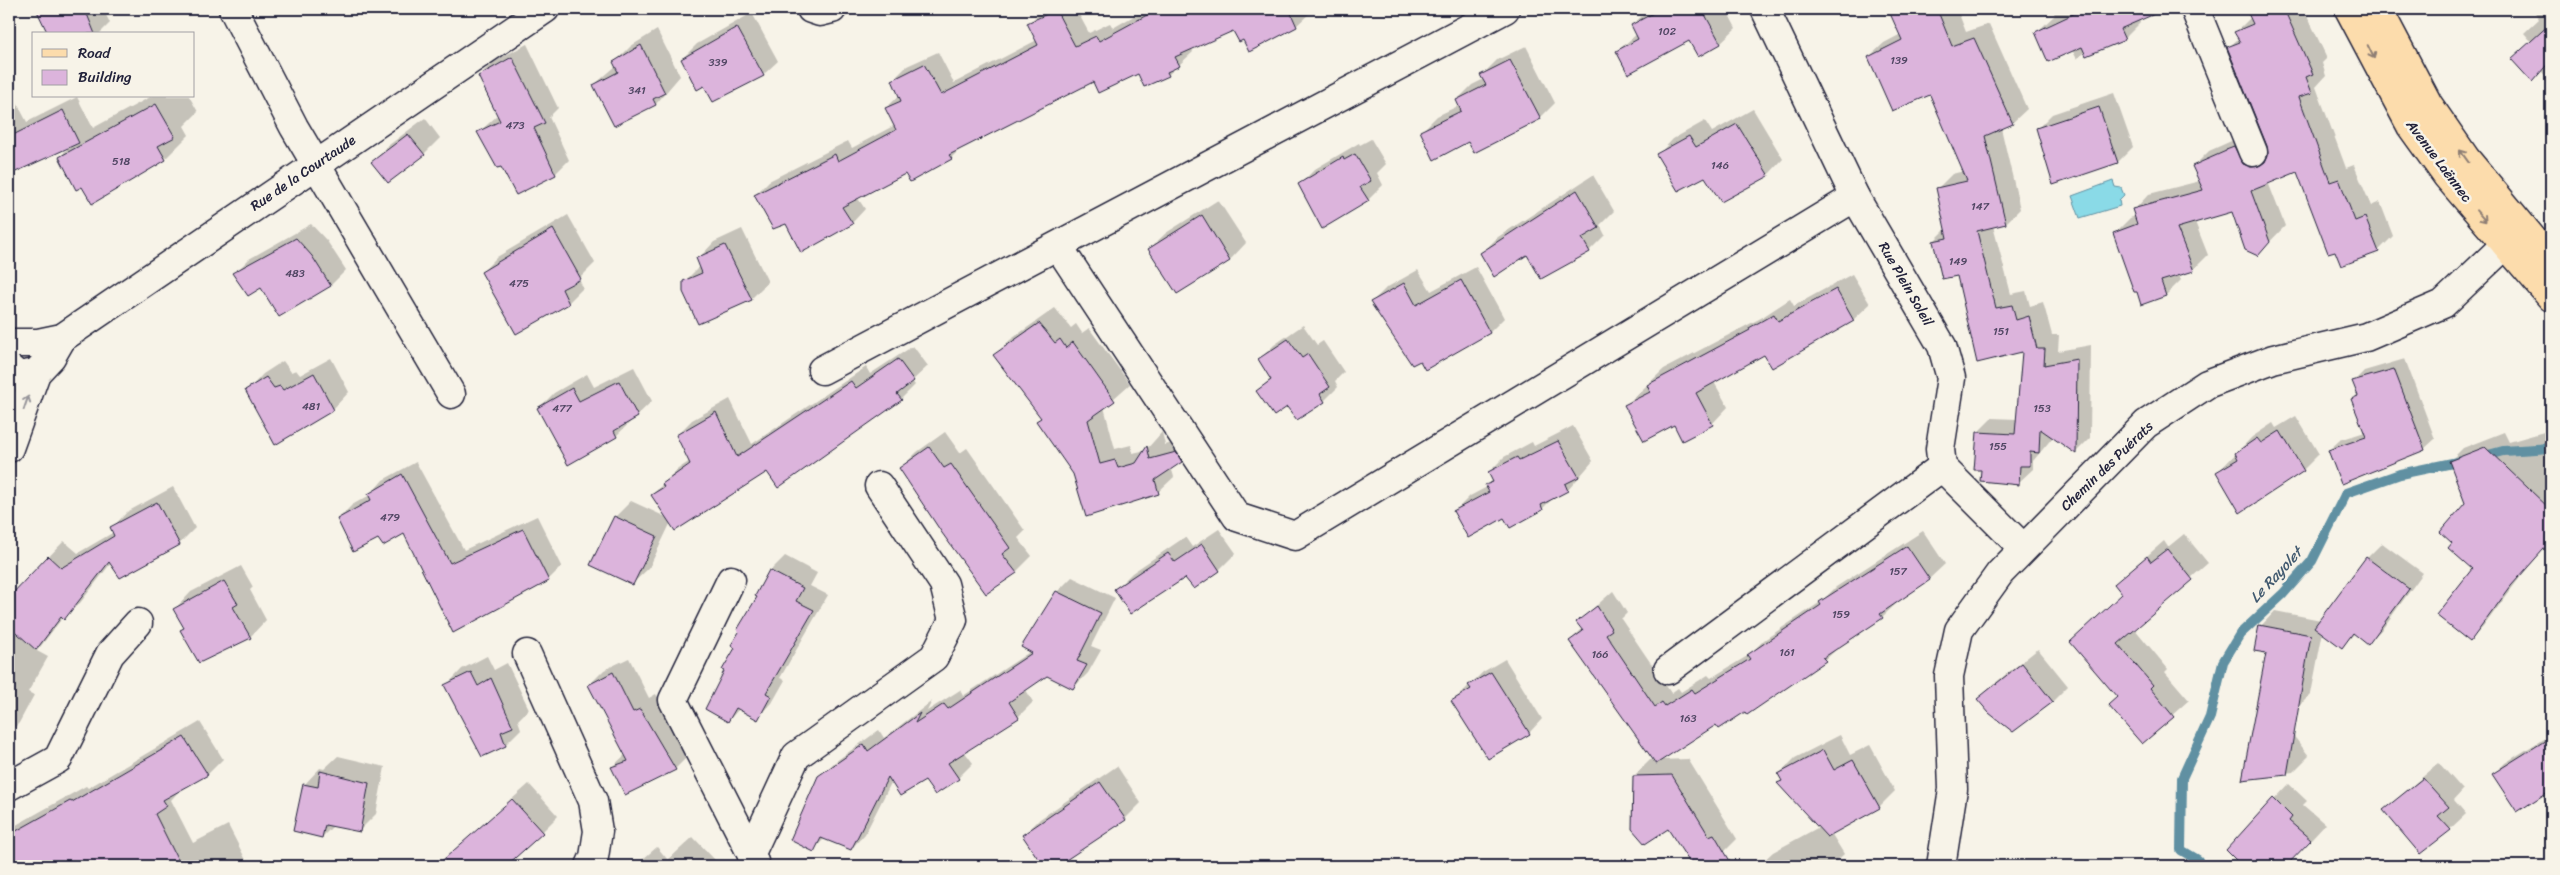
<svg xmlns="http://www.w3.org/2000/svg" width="2560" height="875" viewBox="0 0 2560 875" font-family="Sriracha,sans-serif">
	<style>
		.water { fill: #8adae7; stroke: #6090a2 }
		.shadow { fill: #0003 }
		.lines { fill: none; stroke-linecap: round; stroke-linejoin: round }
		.stream { stroke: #6090a2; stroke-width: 10 }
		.building { fill: #dcb4dc; stroke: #22223b }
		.minor-casing { stroke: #22223b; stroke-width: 31 }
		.major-casing { stroke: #22223b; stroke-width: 31 }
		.minor { stroke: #f7f3e8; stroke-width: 28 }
		.major { stroke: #fcdcac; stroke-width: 28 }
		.oneway { stroke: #8f7f74 }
		.oneway2 { stroke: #97959a }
		.labels { text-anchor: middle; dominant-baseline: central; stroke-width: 5; stroke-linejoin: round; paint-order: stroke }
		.number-label { font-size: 11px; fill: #504663 }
		.street-label { font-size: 14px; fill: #22223b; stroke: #f7f3e8 }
		.water-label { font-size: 15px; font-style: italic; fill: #41596f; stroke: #f7f3e8 }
	</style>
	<rect width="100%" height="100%" fill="#f7f3e8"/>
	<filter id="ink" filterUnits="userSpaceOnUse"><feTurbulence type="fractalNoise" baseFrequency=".02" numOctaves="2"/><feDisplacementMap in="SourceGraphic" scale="10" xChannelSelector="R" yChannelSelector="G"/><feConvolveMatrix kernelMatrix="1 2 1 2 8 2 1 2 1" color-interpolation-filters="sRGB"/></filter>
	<g filter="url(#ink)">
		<path class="water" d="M2113,181L2115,187L2121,188L2124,195L2119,200L2120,206L2080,218L2072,196Z"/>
		<g class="shadow">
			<path d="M44,9H103L110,23L99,34H49L39,13Z"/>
			<path d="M1044,9H1076L1089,33L1110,23L1113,28L1146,9H1308L1310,13L1296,26L1243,38L1234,29L1192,49L1193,52L1168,75L1138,72L1093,80L962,147L951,158L906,172L857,197L865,209L852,223L786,222L755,195L769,181L848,141L852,148L895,125L886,108L900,95L893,80L907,66L938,52L954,83L1037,40L1029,23Z"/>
			<path d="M1650,9H1726L1736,28L1720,43L1690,39L1617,51L1637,34L1632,25Z"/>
			<path d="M1896,9H1957L1966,32L1989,24L2027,109L2012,123L2001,128L2020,209L2006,223L1993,226L2011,294L2026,291L2030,306L2043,302L2052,335H2059L2058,351L2091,345L2090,438L2076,452L2053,437L2033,461V469L2018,483L1982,469L1978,432L1992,418L2017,419L2023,350L1958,275L1934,241L1946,229L1937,189L1952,174L1964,171L1931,94L1869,57L1884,43L1901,34L1891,13Z"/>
			<path d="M2052,9H2149L2139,19L2140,23L2124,39L2085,51L2077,59L2072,50L2037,32L2055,15Z"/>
			<path d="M2251,9H2304L2327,58L2322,63L2326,76L2316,87L2346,168L2354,165L2371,206L2380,202L2393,236L2378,251L2298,170L2268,182L2285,226L2258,254L2232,211L2195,222L2208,255L2193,270L2179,275L2181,280L2166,295L2115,233L2130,218L2135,216L2134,210L2149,194L2200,181L2194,166L2209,151L2238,138L2270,152L2229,47L2239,38L2236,32L2251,17L2248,11Z"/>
			<path d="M2536,9H2551V82L2541,71L2531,41L2524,33L2539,19L2534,11Z"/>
			<path d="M752,13L778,61L763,75L704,84L682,59L697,44Z"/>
			<path d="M657,30L680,76L656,104L614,124L594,85L616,66L615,62L631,46Z"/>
			<path d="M527,44L558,108L549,117L569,160L555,174L502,165L479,132L498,115L479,76L493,62Z"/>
			<path d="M1526,46L1555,103L1540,118L1469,141L1422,131L1437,116L1460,105L1457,100L1472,85L1484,79L1482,75L1497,60Z"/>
			<path d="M9,88L27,122L77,97L93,128L152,96H189L198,112L184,126L189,135L165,159L83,185L60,157L72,144L9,174Z"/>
			<path d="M2114,93L2133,147L2118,162L2037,129L2052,114Z"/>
			<path d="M1753,109L1783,159L1768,175H1706L1658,155L1673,139L1705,121L1712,132Z"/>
			<path d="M425,118L440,138L424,154L373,162L389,145Z"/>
			<path d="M1371,139L1386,164L1377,173L1383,185L1368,200L1300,184L1315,169L1359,143L1360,145Z"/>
			<path d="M1593,175L1614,211L1600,225L1605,235L1589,251L1482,253L1498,237Z"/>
			<path d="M1218,200L1246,243L1230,260L1177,292L1149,249L1166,233Z"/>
			<path d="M568,215L595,263L579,279L583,288L568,303L482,272L497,257Z"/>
			<path d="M311,224L327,241L346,270L331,285L280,316L261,286L234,274L249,259Z"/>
			<path d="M742,229L768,282L751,299L684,282L700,266L698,259L714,242Z"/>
			<path d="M1476,267L1504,318L1490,332L1425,368L1421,359L1372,302L1386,288L1418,270L1431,291Z"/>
			<path d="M1852,274L1870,304L1853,320L1765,354L1714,382L1728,407L1712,424L1683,440L1675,424L1626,405L1664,369L1761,318L1790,299L1794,306Z"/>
			<path d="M1055,308L1071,328L1076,324L1082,333L1089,328L1130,384L1104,407L1115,449L1131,445L1133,453L1146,450L1162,432L1165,445L1191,438L1196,445L1171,467L1174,477L1158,492L1074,473L1042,418L995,355L1010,340Z"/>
			<path d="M1303,325L1317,345L1323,341L1344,372L1335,381L1338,387L1324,401L1258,391L1271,378L1260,359L1274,345Z"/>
			<path d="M913,346L928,366L912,381L915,385L901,399L671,522L649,568L633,583L615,517L631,501L668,518L652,495L678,469L690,461L677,435L692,420L730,399L752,444L866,367L870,374Z"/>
			<path d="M331,358L349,392L333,409L247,391L263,374L283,361L291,372L296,370L300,375Z"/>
			<path d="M2405,359L2435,439L2424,449L2329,450L2340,440L2365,432L2353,399L2358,394L2354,381L2364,371Z"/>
			<path d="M634,367L652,401L616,436L539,408L554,393L587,374L594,387Z"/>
			<path d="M2296,416L2319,454L2303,470L2218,472L2252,437L2273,423L2276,428Z"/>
			<path d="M1573,426L1593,461L1568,490L1554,497L1542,509L1504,517L1455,511L1470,496L1487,487L1493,479L1489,472L1504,457L1532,442L1534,446Z"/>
			<path d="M2551,430V541L2524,572L2483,627L2470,640L2474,568L2454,542L2467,503L2450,461L2463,448L2504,432L2509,442Z"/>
			<path d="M945,432L960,453L967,448L1025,531L1018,538L1032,556L1016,572L901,468L917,452Z"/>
			<path d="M416,462L464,550L537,516L562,566L548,580L454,631L405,532L379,537L338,519L352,505L370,495L383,480Z"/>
			<path d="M173,487L195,528L179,544L111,563L80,603L63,617L37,651L48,657L28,692L34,695L19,723L9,733V598L64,541L78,553L114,532L112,528L127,512Z"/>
			<path d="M1219,529L1236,553L1219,570L1194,587L1185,576L1116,589L1132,573L1185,537L1192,547Z"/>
			<path d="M1923,531L1945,564L1929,579L1898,602L1882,617L1840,646L1825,660L1747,713L1746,710L1716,723L1660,760L1688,759L1737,839L1721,855L1701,866H1694L1634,776L1650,760H1654L1570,641L1582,629L1578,622L1613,591L1627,613L1621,619L1671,693L1678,688L1681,692L1708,675L1711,678L1749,655L1764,640L1822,601L1836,587Z"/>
			<path d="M2184,534L2208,563L2134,628L2168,669L2165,672L2189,700L2142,742L2118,697L2072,642L2123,594L2116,584L2132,569L2164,541L2168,547Z"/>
			<path d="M2382,543L2423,573L2383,628L2368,643L2355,633L2342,646L2323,631L2311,694L2297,708L2268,652L2261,626L2275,611L2321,620L2367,558Z"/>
			<path d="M785,556L817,573L810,586L828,595L780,678L785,680L772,703L758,718L740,708L728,721L737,647L770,571Z"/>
			<path d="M241,566L253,587L250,590L266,620L250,637L181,631L185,627L175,609L191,592Z"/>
			<path d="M1072,577L1115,598L1091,646L1101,650L1088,673L1073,688L1047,674L1026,690L1033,702L1018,717L964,751L973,763L958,778L892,781L865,834L851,849L825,838L813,850L819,777L835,762L879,730L884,738L932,701L927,711L960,690L963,696L1031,651L1057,592Z"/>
			<path d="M2038,649L2068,686L2053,701L2013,731L1978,699L1994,684Z"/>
			<path d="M487,656L494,670L507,663L529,709L518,720L521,729L505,745L446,686L462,669Z"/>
			<path d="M629,658L649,698L656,694L690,754L675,769L612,767L626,754L589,685L604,670Z"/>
			<path d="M1505,659L1542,719L1529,733L1453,701L1483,672Z"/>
			<path d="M2270,705L2309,756L2293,772L2243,779Z"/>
			<path d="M200,722L223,759L208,774L181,789L171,800L193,843L228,825L247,862L243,866H142L123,830L93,846L105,866H9V829L86,786L88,788Z"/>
			<path d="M2551,734V808L2542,795L2494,774L2505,763Z"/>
			<path d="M1840,735L1850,755L1870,745L1895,791L1879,807L1831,833L1844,854L1831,866H1758L1773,852L1819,827L1779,783L1783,780L1779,774L1795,758Z"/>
			<path d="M338,756L385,767L376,814L360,830L333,826L322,837L304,785L320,768L324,769Z"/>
			<path d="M2439,763L2463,790L2454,800L2466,814L2450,829L2384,810Z"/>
			<path d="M1117,766L1141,803L1125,819L1055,866H1044L1024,835L1040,819Z"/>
			<path d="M529,784L558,816L542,832L503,866H437Z"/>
			<path d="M2289,784L2307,801L2303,805L2325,824L2286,866H2244L2227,850Z"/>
			<path d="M693,837L716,861L711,866H635L657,847L668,860Z"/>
		</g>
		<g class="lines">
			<g class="stream">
				<path d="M2481,457L2503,451L2551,448"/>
				<path d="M2199,866L2198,860L2181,850L2182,778L2210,717L2223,662L2240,634L2283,594L2312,561L2346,493L2400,474L2462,461"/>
			</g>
		</g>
		<g class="building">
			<path d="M36,9H85L95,34H48Z"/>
			<path d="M1158,9H1289L1297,27L1249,52L1243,40L1239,42L1233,31L1175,57L1180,66L1167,72L1169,76L1144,87L1138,74L1098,93L1093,82L949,155L952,159L910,182L905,174L842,207L853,224L801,253L786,224L773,229L754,195L835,154L838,161L896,130L885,108L901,101L892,80L924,64L941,95L1038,45L1027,23L1056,10L1075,46L1096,36L1099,41Z"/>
			<path d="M1661,9H1702L1721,44L1698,57L1689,41L1628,74L1616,51L1638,39L1631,25Z"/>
			<path d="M1888,9H1937L1952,46L1974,38L2013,124L1985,136L2006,224L1977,231L1996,308L2012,305L2016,320L2029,316L2037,349H2045L2044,365L2077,359L2076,454L2040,429L2039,453L2030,452V466H2020L2019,485L1980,481L1981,470H1974L1977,432L2015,434L2022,352L1977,363L1957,276L1942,279L1933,241L1947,238L1936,188L1967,181L1930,95L1892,111L1868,57L1902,40Z"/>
			<path d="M2084,9H2166L2120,29L2125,40L2086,56L2082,47L2048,62L2035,32Z"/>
			<path d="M2246,9H2284L2313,74L2306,77L2312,93L2299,97L2330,182L2339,179L2355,221L2365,217L2379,252L2341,266L2335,251L2328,253L2297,172L2251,191L2270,242L2258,256L2245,250L2232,212L2177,228L2194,271L2161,281L2166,296L2141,305L2137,292H2134L2113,233L2137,224L2132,209L2203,190L2192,166L2226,151V149L2234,146L2243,164L2251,167L2259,166L2265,162L2268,155L2267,146L2227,47L2240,42L2234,32L2253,24Z"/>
			<path d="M2551,23V60L2532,82L2511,59Z"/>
			<path d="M737,27L764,76L713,102L704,86L697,90L681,59Z"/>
			<path d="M641,45L665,93L653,99L656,105L614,126L593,85L618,72L613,62Z"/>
			<path d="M512,57L545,123L534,128L556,175L516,195L501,167L497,168L477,132L500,121L478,76Z"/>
			<path d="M1510,60L1541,119L1474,153L1468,142L1434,160L1420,131L1461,111L1456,100L1486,85L1480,75Z"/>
			<path d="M156,104L175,137L158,146L166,160L92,204L82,187L76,190L59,157Z"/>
			<path d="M2099,107L2118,163L2053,185L2036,128Z"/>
			<path d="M63,110L79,143L9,175V137Z"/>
			<path d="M1737,124L1769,176L1721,202L1705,177L1678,191L1656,154L1689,136L1696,147Z"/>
			<path d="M408,134L425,155L388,183L371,162Z"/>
			<path d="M1355,154L1371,181L1360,187L1369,201L1322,229L1298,184L1343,157L1344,160Z"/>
			<path d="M1577,190L1599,228L1582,238L1590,252L1541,279L1527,255L1494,277L1480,253Z"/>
			<path d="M1202,215L1230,261L1177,294L1148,249Z"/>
			<path d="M553,229L581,279L562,289L569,304L516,334L481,272Z"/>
			<path d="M296,238L312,256L331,286L279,317L261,288L248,296L232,273Z"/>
			<path d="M725,245L752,300L698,324L683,292V281L702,273L696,258Z"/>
			<path d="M1461,280L1490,333L1425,370L1420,361L1412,365L1370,302L1404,283L1416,305Z"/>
			<path d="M1836,289L1854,321L1772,368L1764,355L1696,393L1713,425L1682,441L1674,425L1644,441L1624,405L1650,392L1647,385L1750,330L1749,328L1774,314L1778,321Z"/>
			<path d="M1039,323L1055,343L1060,339L1066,348L1073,342L1115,401L1088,420L1100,464L1115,460L1118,468L1136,463L1147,446L1150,459L1176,452L1182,462L1155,480L1159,494L1086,517L1073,474L1036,421L1041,418L993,355Z"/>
			<path d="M1288,339L1302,358L1308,354L1330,387L1320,394L1325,402L1297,420L1287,407L1274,416L1256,391L1271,380L1258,359Z"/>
			<path d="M898,359L914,381L897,394L902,400L778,488L767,472L675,531L651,495L664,487L662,484L690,464L676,435L716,412L737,457L851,381L856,388Z"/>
			<path d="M2394,369L2425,450L2341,484L2328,450L2366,437L2351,399L2358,396L2352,381Z"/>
			<path d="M314,373L334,410L275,445L245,390L266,377L274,388L280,386L283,390Z"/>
			<path d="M619,381L638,417L614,431L617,437L568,465L537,408L572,388L579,401Z"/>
			<path d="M2280,431L2304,471L2240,513L2216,472L2238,459L2235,453L2257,438L2261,443Z"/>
			<path d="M1558,441L1579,477L1565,484L1568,491L1541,505L1543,510L1510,528L1504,518L1468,538L1453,511L1489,492L1485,485L1493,482L1488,472L1517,457L1519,460Z"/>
			<path d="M929,447L944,468L951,464L1010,548L1002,554L1017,573L986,594L942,533L899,468Z"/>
			<path d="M2485,447L2551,510V541L2511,586L2470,642L2436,615L2472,569L2448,548L2452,543L2440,532L2465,503L2449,461Z"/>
			<path d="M402,474L450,563L523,529L549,581L453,633L404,534L383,546L378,539L353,552L337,519L371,500L368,494Z"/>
			<path d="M157,502L180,545L120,578L109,562L64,620L61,617L36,650L9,626V597L48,556L61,568L114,536L110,527Z"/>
			<path d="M614,516L657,536L633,585L590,565Z"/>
			<path d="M1202,544L1220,571L1194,589L1185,578L1130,614L1114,589L1168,553L1175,562Z"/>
			<path d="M1907,546L1930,580L1880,614L1883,618L1823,658L1826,661L1747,715L1745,712L1719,729L1716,725L1656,764L1569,641L1583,631L1576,622L1597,606L1612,630L1606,634L1655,707L1662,702L1665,706L1692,689L1695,693L1750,659L1747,655L1821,605L1819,602Z"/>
			<path d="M2168,549L2193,580L2118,644L2153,685L2150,688L2174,717L2142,744L2108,705L2117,697L2070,642L2122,594L2114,584L2147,556L2151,562Z"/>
			<path d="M2366,557L2409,589L2368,645L2353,633L2342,648L2314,627Z"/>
			<path d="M769,570L803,588L796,601L814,610L766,693L771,696L758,720L736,708L728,722L705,709L724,671L722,670L735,648L731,645L739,632L737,630L757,597L755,596Z"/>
			<path d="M224,581L238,604L233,607L251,638L199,663L180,630L184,628L173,609Z"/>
			<path d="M1056,591L1101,613L1077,661L1087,665L1073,689L1047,676L1009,702L1019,718L948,763L959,779L935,795L925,781L900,796L888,777L851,850L821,838L814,852L790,840L818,776L864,744L868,751L920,713L915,723L944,704L948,709L1032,653L1021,647Z"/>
			<path d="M2259,625L2311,635L2287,775L2242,780L2266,653L2254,651Z"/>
			<path d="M2022,663L2053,702L2013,732L1989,713L1977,699Z"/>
			<path d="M471,672L478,686L491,678L513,727L501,732L506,746L482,757L444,685Z"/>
			<path d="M613,672L633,712L640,709L676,770L625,795L611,767L628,761L588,685Z"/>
			<path d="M1491,672L1530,734L1488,759L1451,701L1471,689L1468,685Z"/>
			<path d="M184,737L208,775L163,800L167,806L155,814L181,866H9V835L70,801L72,802Z"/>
			<path d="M2551,737V790L2517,812L2492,774Z"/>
			<path d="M1823,750L1834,770L1853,760L1880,808L1827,837L1777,783L1782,781L1778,774Z"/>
			<path d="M320,771L369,783L360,832L325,825L322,838L293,831L303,784L318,787Z"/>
			<path d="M1672,775L1709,836L1714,834L1733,866H1692L1668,829L1645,844L1632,829L1633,776Z"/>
			<path d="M2423,778L2449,807L2438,816L2451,830L2420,854L2383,810Z"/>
			<path d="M1100,782L1126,820L1057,866H1043L1022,835Z"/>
			<path d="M2273,798L2292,817L2289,821L2311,840L2286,866H2242L2226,850Z"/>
			<path d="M512,799L543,833L506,866H436Z"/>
		</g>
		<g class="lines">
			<g class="minor-casing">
				<g id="minor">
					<path d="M233,9L294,127L451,394"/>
					<path d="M811,9L820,12L832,9"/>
					<path d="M1765,9L1855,197L1942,346L1951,378L1940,449L1942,467L2023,548"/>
					<path d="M2195,9L2253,152"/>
					<path d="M1058,246L1237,517L1295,536L1855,197"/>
					<path d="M9,343H38L62,338L545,9"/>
					<path d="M9,368L18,376L36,373"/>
					<path d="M822,370L1505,9"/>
					<path d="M9,448L36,373L51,357L62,338"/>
					<path d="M731,580L673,700L751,853L755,865"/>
					<path d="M527,654L593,801L598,831L594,857L590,866"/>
					<path d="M1668,670L1942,467"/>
					<path d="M9,786L58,759L110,654L138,623"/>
					<path d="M751,853L796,756L934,657L953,620L944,584L879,486"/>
					<path d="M1941,866L1953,789L1949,676L1959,630L2000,573L2146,424L2207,384L2273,359L2366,337L2443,304L2523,228"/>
				</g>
			</g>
			<g class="major-casing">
				<g id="major">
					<path d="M2349,9L2411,126L2447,176L2551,297"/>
					<path d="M2378,9L2428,104L2466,159L2551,261"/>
				</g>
			</g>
			<use href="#minor" class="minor"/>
			<use href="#major" class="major"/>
		</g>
		<defs><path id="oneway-shaft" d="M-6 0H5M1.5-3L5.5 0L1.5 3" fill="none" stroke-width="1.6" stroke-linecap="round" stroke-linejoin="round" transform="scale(1.25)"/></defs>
		<g class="oneway">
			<use href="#oneway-shaft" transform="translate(2371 52) rotate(64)"/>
			<use href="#oneway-shaft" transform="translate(2464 156) rotate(-126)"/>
			<use href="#oneway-shaft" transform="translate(2481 216) rotate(49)"/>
		</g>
		<use class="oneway2" href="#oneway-shaft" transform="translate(26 403) rotate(-71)"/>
	</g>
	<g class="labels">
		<g class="number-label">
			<text x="1667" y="31">102</text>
			<text x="1899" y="60">139</text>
			<text x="718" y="62">339</text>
			<text x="637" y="90">341</text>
			<text x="515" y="125">473</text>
			<text x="121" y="161">518</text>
			<text x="1720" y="165">146</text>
			<text x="1980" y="206">147</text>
			<text x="1958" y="261">149</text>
			<text x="295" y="273">483</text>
			<text x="519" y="283">475</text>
			<text x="2001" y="331">151</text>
			<text x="311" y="406">481</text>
			<text x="562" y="408">477</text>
			<text x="2042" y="408">153</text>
			<text x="1998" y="446">155</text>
			<text x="390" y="517">479</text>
			<text x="1898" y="571">157</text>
			<text x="1841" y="614">159</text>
			<text x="1787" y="652">161</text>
			<text x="1600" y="654">166</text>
			<text x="1688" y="718">163</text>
		</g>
		<g class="street-label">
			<text transform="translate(2439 161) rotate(53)">Avenue Laënnec</text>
			<text transform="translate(303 173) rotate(-34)">Rue de la Courtaude</text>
			<text transform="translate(1906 284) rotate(60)">Rue Plein Soleil</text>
			<text transform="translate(2107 466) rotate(-44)">Chemin des Puérats</text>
		</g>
		<g class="water-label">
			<text transform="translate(2276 575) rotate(-47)">Le Rayolet</text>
		</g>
	</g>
	<rect width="2560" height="875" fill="none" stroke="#f7f3e8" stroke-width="30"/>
	<rect x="15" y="15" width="2530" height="845" fill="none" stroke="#22223b" stroke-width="2" filter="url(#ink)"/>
	<rect x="32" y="32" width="162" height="65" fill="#f7f3e8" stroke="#a29fa3"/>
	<rect x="42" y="49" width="25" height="8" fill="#fcdcac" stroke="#a29fa3"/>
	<text x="78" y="58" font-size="15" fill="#22223b">Road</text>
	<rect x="42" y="70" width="25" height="15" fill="#dcb4dc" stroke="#a29fa3"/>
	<text x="78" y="82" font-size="15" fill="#22223b">Building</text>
</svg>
